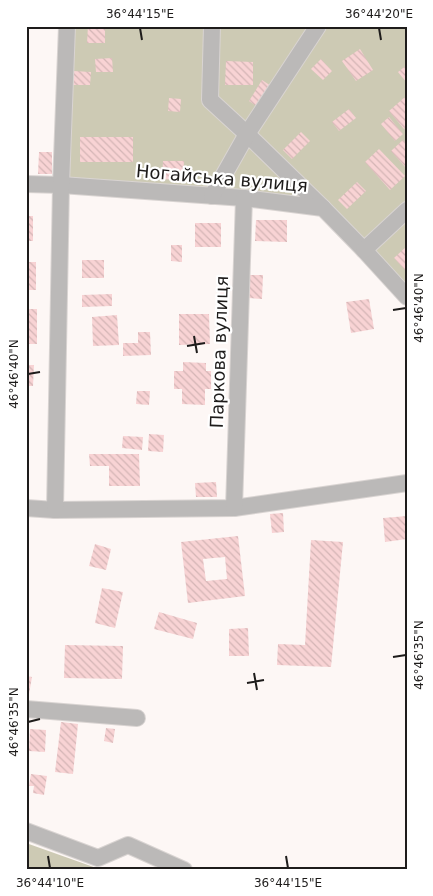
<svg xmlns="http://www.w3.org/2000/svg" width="433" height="896" viewBox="0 0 433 896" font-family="'DejaVu Sans',sans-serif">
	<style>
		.green { fill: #cdcab4 }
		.building { fill: url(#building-back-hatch); fill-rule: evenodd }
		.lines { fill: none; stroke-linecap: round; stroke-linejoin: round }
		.street-casing { stroke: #d9d4d2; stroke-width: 18 }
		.street { stroke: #bbb9b8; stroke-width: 16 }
		.ticks { fill: none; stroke: #1e1c1b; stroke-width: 2 }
		.labels { text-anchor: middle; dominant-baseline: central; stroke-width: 4.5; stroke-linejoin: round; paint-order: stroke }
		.street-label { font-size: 18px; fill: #1e1c1b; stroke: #fff }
		.neatline { fill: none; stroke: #1e1c1b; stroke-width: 2 }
		.ticks-label { font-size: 12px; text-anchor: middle; fill: #1e1c1b }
	</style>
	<defs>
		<pattern id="building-back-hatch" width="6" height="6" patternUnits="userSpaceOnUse" patternTransform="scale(1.25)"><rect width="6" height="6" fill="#f8d3d4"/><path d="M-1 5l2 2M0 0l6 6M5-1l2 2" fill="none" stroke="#d4b5b5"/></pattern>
	</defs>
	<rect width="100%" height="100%" fill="#fdf7f5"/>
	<g class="green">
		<path d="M67,26H407V297L323,208L61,185Z"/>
		<path d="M26,843L102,870H26Z"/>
	</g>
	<g class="building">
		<path d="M88,26H105V43H87Z"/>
		<path d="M360,49L373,70L356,81L342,61Z"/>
		<path d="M112,58L113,72H96L95,59Z"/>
		<path d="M321,59L332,71L323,80L311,69Z"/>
		<path d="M226,61L253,62V85H225Z"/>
		<path d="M407,65V83L398,72Z"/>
		<path d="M74,71L91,72L90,85H73Z"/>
		<path d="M262,80L271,86L258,107L249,101Z"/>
		<path d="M405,97L407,99V126L404,129L389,111Z"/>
		<path d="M169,98L181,99L180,112L168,111Z"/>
		<path d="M349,109L356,118L339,131L332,122Z"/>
		<path d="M389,117L403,134L395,141L381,124Z"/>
		<path d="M301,132L310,141L292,159L283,150Z"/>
		<rect x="80" y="137" width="53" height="25"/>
		<path d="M403,140L407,144V169L391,151Z"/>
		<path d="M379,149L405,176L390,190L365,162Z"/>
		<path d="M39,152H52V174H38Z"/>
		<path d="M163,161H184L183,180L162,179Z"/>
		<path d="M357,182L366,191L347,209L338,200Z"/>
		<rect x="26" y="216" width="7" height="25"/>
		<path d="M256,220H287V242L255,241Z"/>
		<rect x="195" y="223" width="26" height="24"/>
		<path d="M171,245H182V262L171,261Z"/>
		<path d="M407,246V272L394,258Z"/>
		<rect x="82" y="260" width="22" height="18"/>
		<rect x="26" y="262" width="10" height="28"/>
		<path d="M249,275H263L262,299L248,298Z"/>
		<path d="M221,286L229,287V299L220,298Z"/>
		<path d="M112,294V306L82,307V295Z"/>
		<path d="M369,299L374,329L351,333L346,302Z"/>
		<rect x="26" y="309" width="11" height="35"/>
		<path d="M179,314H209L210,344L179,345Z"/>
		<path d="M117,315L119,345L93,346L92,317Z"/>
		<path d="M138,332H150L151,355L123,356V343H138Z"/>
		<path d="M183,362L206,363V371H211V389H205V405L182,404V389H174V371H183Z"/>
		<path d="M26,365H34L33,386H26Z"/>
		<path d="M137,391H150L149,405L136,404Z"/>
		<path d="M149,434L164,435L163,452L148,451Z"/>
		<path d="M123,436L143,437L142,450L122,448Z"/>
		<path d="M89,454H139L140,486H109V466H90Z"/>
		<path d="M216,482L217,497H196L195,483Z"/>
		<path d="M283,513L284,532L272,533L270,514Z"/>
		<path d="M407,516V539L385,542L383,518Z"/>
		<path d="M238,536L245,596L188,603L181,542ZM225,557L227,579L206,581L203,559Z"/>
		<path d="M311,540L343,542L331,667L277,665L278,644L305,645Z"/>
		<path d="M95,544L111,549L106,570L89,566Z"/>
		<path d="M102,588L123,592L115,628L95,623Z"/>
		<path d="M159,612L197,623L193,639L154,629Z"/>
		<path d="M248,628L249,656H229V629Z"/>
		<path d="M65,645L123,646L122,679L64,678Z"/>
		<path d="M26,676L32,677L29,694H26Z"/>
		<path d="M61,722L78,724L73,774L55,772Z"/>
		<path d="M106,728L115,729L113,743L104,741Z"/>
		<path d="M30,729L46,730L45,752L29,751Z"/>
		<path d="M31,774L47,776L44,795L33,793L34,786H29Z"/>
	</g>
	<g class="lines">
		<g class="street-casing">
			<g id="street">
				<path d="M212,26L210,100L247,134L323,208"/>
				<path d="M26,184L61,185L244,198L323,208L364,250L407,297"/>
				<path d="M212,196L247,134L318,26"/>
				<path d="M364,250L407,210"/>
				<path d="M26,508L55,510L234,508L407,483"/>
				<path d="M234,508L244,198"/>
				<path d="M55,510L61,185L67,26"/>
				<path d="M26,709L137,718"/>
				<path d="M26,831L98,858L128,845L184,870"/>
			</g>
		</g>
		<use href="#street" class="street"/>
	</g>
	<path class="ticks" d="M140,28L142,40M379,28L381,40M393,310L406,308M194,336L197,353M187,346L205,343M28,374L40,372M393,657L406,655M254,673L257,690M247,683L264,680M28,722L40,719M48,856L50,868M286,856L288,868"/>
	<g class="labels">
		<g class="street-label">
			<text transform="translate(222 178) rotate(5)">Ногайська вулиця</text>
			<text transform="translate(219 352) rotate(-88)">Паркова вулиця</text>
		</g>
	</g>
	<rect width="433" height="896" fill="none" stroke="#ffffff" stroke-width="55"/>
	<rect x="28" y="28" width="378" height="840" class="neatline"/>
	<g class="ticks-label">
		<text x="140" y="18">36°44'15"E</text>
		<text x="379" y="18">36°44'20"E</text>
		<text transform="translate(419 308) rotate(-90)" y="4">46°46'40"N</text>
		<text transform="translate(14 374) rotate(-90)" y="4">46°46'40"N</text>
		<text transform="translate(419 655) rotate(-90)" y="4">46°46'35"N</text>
		<text transform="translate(14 722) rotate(-90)" y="4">46°46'35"N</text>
		<text x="50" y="887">36°44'10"E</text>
		<text x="288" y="887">36°44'15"E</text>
	</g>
</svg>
